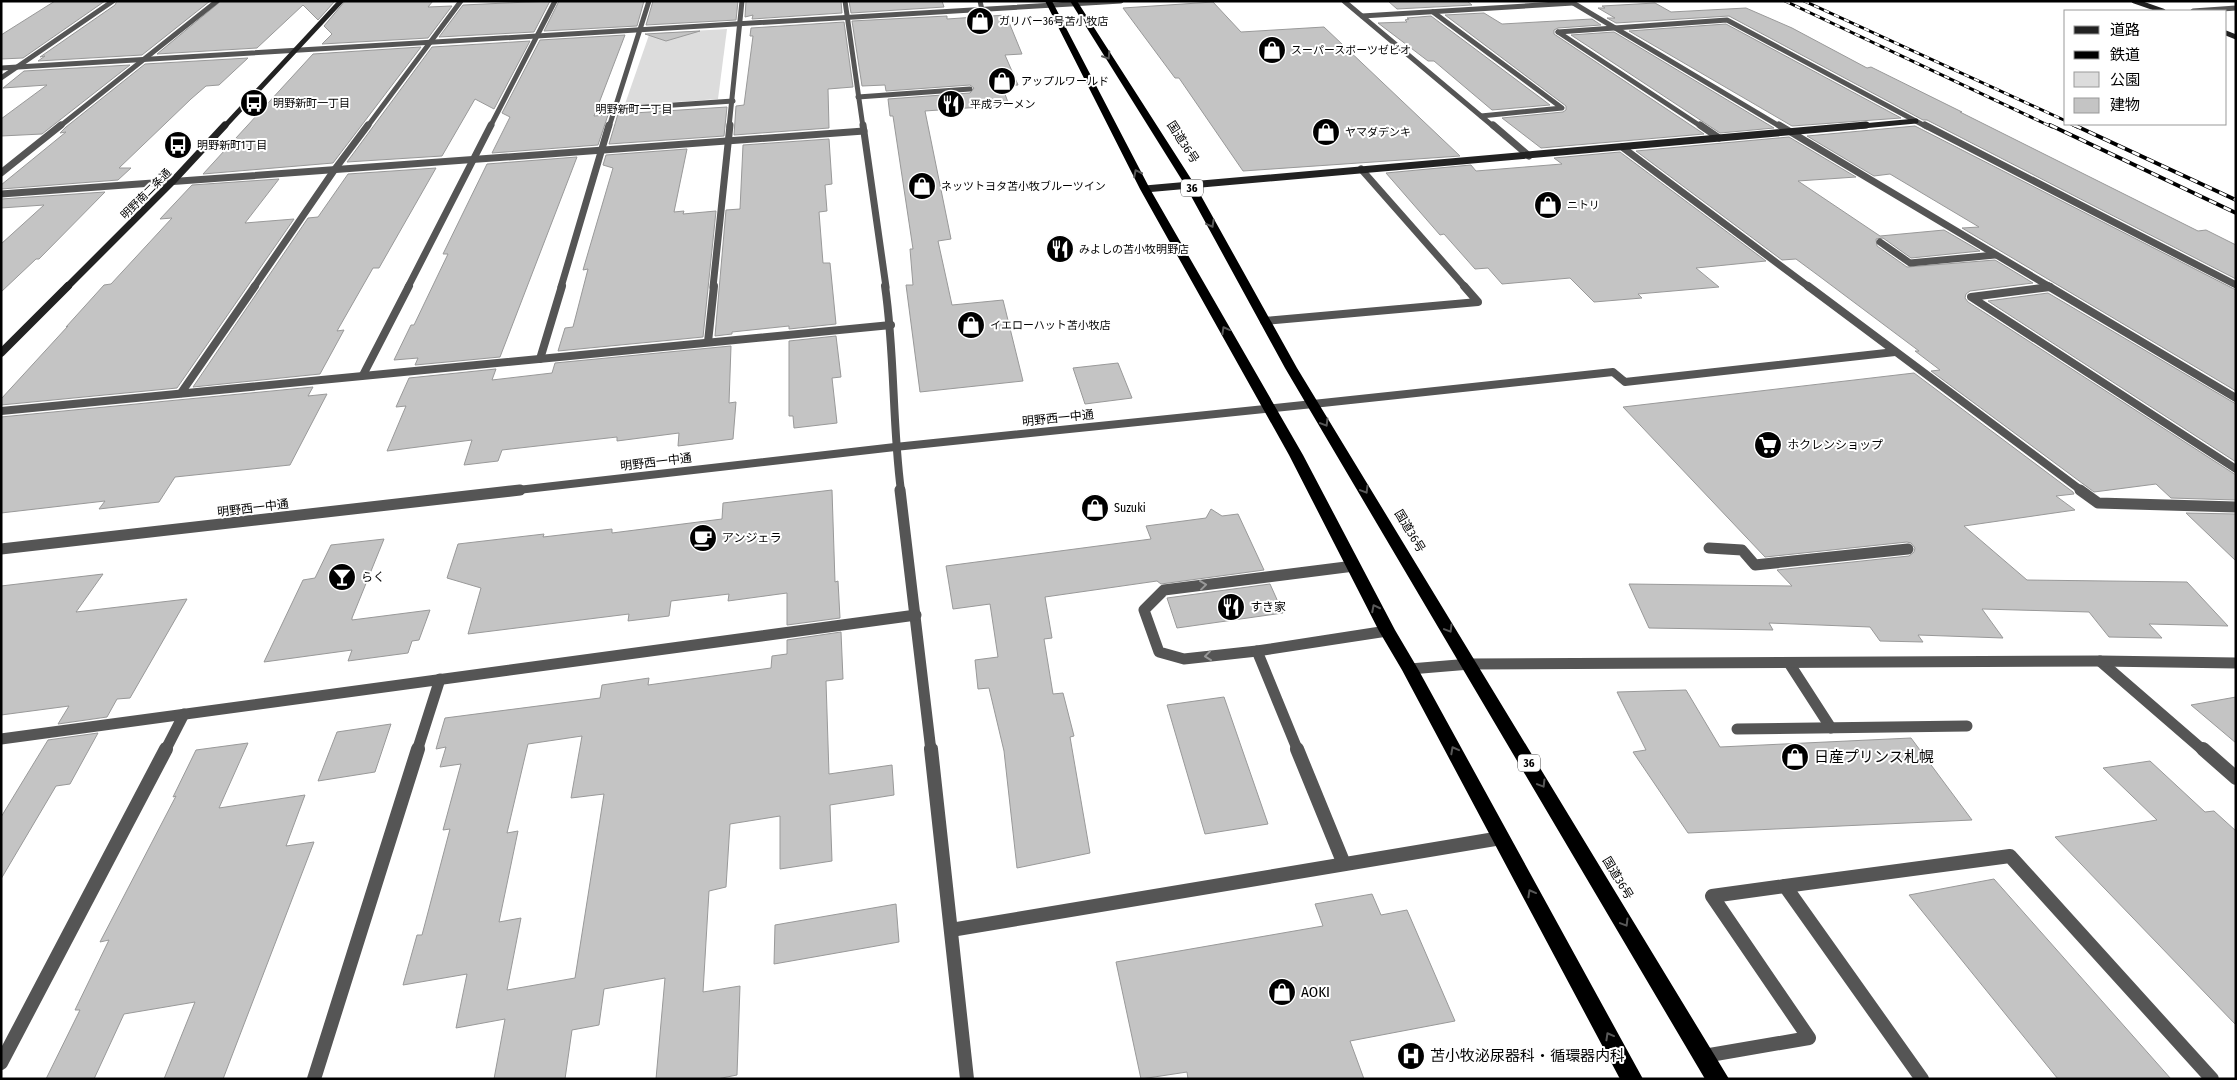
<svg xmlns="http://www.w3.org/2000/svg" width="2237" height="1080" viewBox="0 0 2237 1080" font-family="'Fira Sans Condensed','Noto Sans JP',sans-serif">
	<style>
		.green { fill: #dcdcdc }
		.building { fill: #c4c4c4; stroke: #999; fill-rule: evenodd }
		.lines { fill: none; stroke-linecap: round; stroke-linejoin: round }
		.lane-far4 { stroke: #555; stroke-width: 5 }
		.lane-far3 { stroke: #555; stroke-width: 7 }
		.lane-far2 { stroke: #555; stroke-width: 8 }
		.lane-far1 { stroke: #555; stroke-width: 11 }
		.lane { stroke: #555; stroke-width: 14 }
		.street-far4 { stroke: #555; stroke-width: 5 }
		.street-far3 { stroke: #555; stroke-width: 7 }
		.street-far2 { stroke: #555; stroke-width: 8 }
		.street-far1 { stroke: #555; stroke-width: 11 }
		.street { stroke: #555; stroke-width: 14 }
		.secondary-far2 { stroke: #222; stroke-width: 5 }
		.secondary-far1 { stroke: #222; stroke-width: 7 }
		.secondary { stroke: #222; stroke-width: 8 }
		.highway { fill: #000; fill-rule: evenodd }
		.rail-far1-casing { stroke: #000; stroke-width: 3 }
		.rail-casing { stroke: #000; stroke-width: 4 }
		.rail-far1 { stroke: #fff; stroke-width: 2; stroke-dasharray: 5.5; stroke-linecap: butt }
		.rail { stroke: #fff; stroke-width: 2.5; stroke-dasharray: 8; stroke-linecap: butt }
		.oneway { stroke: #595959 }
		.oneway2 { stroke: #999 }
		.labels { text-anchor: middle; dominant-baseline: central; stroke-width: 4; stroke-linejoin: round; paint-order: stroke }
		.far-poi-label { font-size: 11px; fill: #000; stroke: #fff; text-anchor: start }
		.far-neighbourhood-label { font-size: 11px; fill: #000; stroke: #fff }
		.shield { fill: #fff; stroke: #4c4c4c; stroke-width: 1 }
		.shield-label { font-size: 11px; font-weight: bold; fill: #000 }
		.far-street-label { font-size: 11px; fill: #000; stroke: #fff }
		.street-label { font-size: 12px; fill: #000; stroke: #fff }
		.poi-label { font-size: 12px; fill: #000; stroke: #fff; text-anchor: start }
		.near-poi-label { font-size: 15px; fill: #000; stroke: #fff; text-anchor: start }
	</style>
	<rect width="100%" height="100%" fill="#fff"/>
	<path class="green" d="M727,29L718,99L632,105L625,104L649,35L656,33Z"/>
	<g class="building">
		<path d="M55,1H105L23,58L1,59V35Z"/>
		<path d="M117,1H210L142,55L38,61L45,56L40,57L115,5Z"/>
		<path d="M221,1H335L318,20L303,5L257,48L157,54Z"/>
		<path d="M345,1H433L428,7L452,6L428,38L322,44L332,34L324,26Z"/>
		<path d="M550,1L534,32L439,37L463,5Z"/>
		<path d="M559,1H644L637,26L544,31Z"/>
		<path d="M653,1H738L736,20L646,25Z"/>
		<path d="M746,1H841L842,13L752,19L753,15L745,17Z"/>
		<path d="M849,1H942L944,7L851,13Z"/>
		<path d="M1388,1H1467L1472,5L1397,9Z"/>
		<path d="M1213,2L1241,32L1324,27L1460,156L1243,171L1179,78H1175L1123,8Z"/>
		<path d="M1655,3L1671,12L1746,8L1792,28L1867,68L1871,67L1962,112H1960L2198,231L2206,230L2236,245V279L1927,120H1923L1729,16L1616,23L1607,18H1615L1598,8H1605L1602,6Z"/>
		<path d="M1484,13L1502,24L1592,19L1601,25L1558,28L1554,30V34L1704,134L1541,148L1502,118L1563,112L1566,110V106L1445,15Z"/>
		<path d="M1006,15L1022,54L1005,55L1018,85L1002,86L1009,105L925,111L951,239L938,241L952,305L1003,300L1023,381L920,392L906,285H913L910,249H913L893,116H890L888,99L970,93L974,88L970,85L886,91L885,85L862,86L852,21L947,16V19Z"/>
		<path d="M1431,16L1550,105L1492,110L1434,61H1428L1378,23L1407,22L1405,20L1409,19L1407,18Z"/>
		<path d="M844,22L853,87L828,89L829,128L734,135L736,106L744,105L753,36H750L751,28Z"/>
		<path d="M1726,24L1901,118L1792,126L1629,31Z"/>
		<path d="M700,31L666,41L645,34Z"/>
		<path d="M1614,32L1774,128L1720,133L1571,35Z"/>
		<path d="M625,35L594,116L608,115L598,145L492,153L510,117L502,113L540,40Z"/>
		<path d="M530,41L494,109L475,99L442,156L347,162L432,47Z"/>
		<path d="M421,47L333,163L203,174L313,54Z"/>
		<path d="M248,58L219,85L206,86L191,99L119,168H131L118,180L1,189V185L66,132L60,133L66,127L145,64Z"/>
		<path d="M130,65L42,134L1,136V119L47,85L3,88L24,71Z"/>
		<path d="M727,107L724,136L609,144L618,114Z"/>
		<path d="M1915,126L2236,290V391L1962,228L1979,227L1890,174L1874,176L1807,136Z"/>
		<path d="M1789,137L1856,177L1798,181L1880,236L1944,230L1980,251L1911,258L1883,238L1876,239L1877,246L1907,267L1995,260L2033,283L1970,291L1966,294L1965,298L1968,302L2236,475V500L2171,498L2156,484L2094,492L1931,371L1940,370L1915,351H1919L1819,276L1796,259L1782,260L1636,151Z"/>
		<path d="M829,139L832,184L825,185L827,211L819,212L823,263H830L836,324L789,329V326L732,332V334L715,336L726,210L740,209L743,145Z"/>
		<path d="M687,149L674,212L684,211L683,214L716,211L703,337L558,351L565,328L573,327L588,269L583,270L613,168L603,165L606,155Z"/>
		<path d="M1620,152L1766,261L1696,268L1719,287L1638,294L1642,298L1594,302L1570,278L1502,284L1488,268L1475,269L1444,234L1440,235L1386,173L1471,165L1476,171L1562,164L1554,158Z"/>
		<path d="M577,157L500,357L415,365L418,358L394,360L411,325H414L448,254H443L487,164Z"/>
		<path d="M436,168L379,268H373L337,331L344,330L320,374L193,387L308,218L318,217L348,174Z"/>
		<path d="M279,179L245,223L294,219L177,388L1,405V399L68,326L66,327L104,285L111,284L172,218L160,219L192,185Z"/>
		<path d="M105,192L39,259H36L1,292V244L44,205L1,208V199Z"/>
		<path d="M2048,293L2236,404V462L1988,301Z"/>
		<path d="M836,336L841,377L832,378L837,423L794,428L793,416H789V341Z"/>
		<path d="M731,346L729,403L736,402L733,439L678,446L679,433L617,441V437L502,450L498,461L464,465L472,440L387,451L406,406L396,407L409,378L496,369L492,380L552,373L555,363Z"/>
		<path d="M1118,363L1132,398L1085,404L1073,368Z"/>
		<path d="M1914,373L2073,492L2074,494L2056,496L2075,510L1964,526L2027,580L2187,582L2228,626L2149,624L2162,638L2109,637L2089,612L1982,609L2003,638L1918,635L1923,642L1880,641L1870,627L1769,623L1773,630L1649,628L1629,584L1792,586L1777,570L1909,556L1914,552L1915,548L1911,543L1907,542L1765,557L1623,407Z"/>
		<path d="M313,387L308,396L327,394L290,465L175,477L159,502L99,509L105,501L1,513V417Z"/>
		<path d="M832,490L835,582L838,581L840,618L787,625V593L728,601L729,594L671,601L669,616L628,621L629,614L468,634L481,588L447,578L458,544L544,534L543,537L612,529V533L722,519L723,503Z"/>
		<path d="M1211,509L1222,516L1238,514L1264,570L1161,584L1157,581L1045,597L1052,638L1044,639L1053,694L1063,693L1074,736L1070,737L1090,853L1017,868L1004,751L989,688L978,689L975,660L998,657L990,604L953,609L946,566L1151,539L1146,526L1206,518Z"/>
		<path d="M2186,513L2236,514V561Z"/>
		<path d="M384,539L352,618V620L430,610L419,640L412,641L408,653L348,661L352,650L264,662L303,580L315,578L331,545Z"/>
		<path d="M103,574L76,612L187,599L130,698L117,699L107,717L58,724L69,706L1,715V586Z"/>
		<path d="M1270,584L1283,613L1177,628L1167,598Z"/>
		<path d="M841,632L843,679L826,681L829,774L892,765L894,795L830,805L832,861L780,869V816L730,824L726,887L709,891L703,992L740,986L737,1075L717,1079H656L665,978L604,989L599,1025L572,1030L565,1079H494L505,1019L456,1028L467,974L403,985L417,935H422L450,829L443,830L461,764L440,767L446,747L436,749L445,718L600,698L602,685L649,678L648,685L771,668L772,656L787,654V640ZM582,736L571,798L604,794L575,978L507,990L521,918L499,922L518,831L507,833L528,744Z"/>
		<path d="M1686,690L1720,747L1911,738L1972,820L1688,833L1633,752L1646,750L1617,692Z"/>
		<path d="M1224,697L1268,824L1205,834L1167,705Z"/>
		<path d="M2236,697V743L2191,705Z"/>
		<path d="M391,724L375,772L318,781L337,732Z"/>
		<path d="M98,733L70,784L56,786L1,879V817L48,740Z"/>
		<path d="M248,743L219,808L305,795L286,846L314,842L223,1079H164L195,1002L124,1014L94,1079H46L80,1010H75L109,940L100,942L176,796L173,797L196,750Z"/>
		<path d="M2150,761L2205,812L2214,811L2236,831V1025L2055,837L2157,820L2103,768Z"/>
		<path d="M1994,879L2171,1079H2058L1909,895Z"/>
		<path d="M1372,894L1381,915L1407,910L1455,1021L1350,1041L1364,1079H1188L1187,1072L1141,1079L1116,962L1323,926L1315,904Z"/>
		<path d="M896,904L899,942L774,964L775,925Z"/>
	</g>
	<g class="lines">
		<g class="lane-far4">
			<path d="M980,1L982,10"/>
			<path d="M858,97L970,89"/>
			<path d="M615,109L733,101"/>
		</g>
		<g class="lane-far3">
			<path d="M1361,169L1465,287"/>
			<path d="M1880,242L1910,263L1995,255"/>
		</g>
		<g class="lane-far2">
			<path d="M1264,321L1478,302L1464,286"/>
			<path d="M1313,404L1613,372L1625,382L1895,352"/>
		</g>
		<g class="lane-far1">
			<path d="M1709,548L1742,550L1755,565L1908,549"/>
			<path d="M1257,651L1184,659L1159,652L1144,610L1164,590L1354,566"/>
			<path d="M1789,663L1831,728"/>
			<path d="M1737,729L1967,726"/>
			<path d="M1298,751L1257,651L1387,631"/>
		</g>
		<g class="lane">
			<path d="M1297,749L1344,864"/>
			<path d="M951,930L1501,838"/>
			<path d="M1704,1056L1809,1038L1712,896L1785,886"/>
			<path d="M1922,1079L1785,886L2010,856L2212,1079"/>
		</g>
		<g class="street-far4">
			<path d="M845,1L863,127"/>
			<path d="M1344,1L1494,127"/>
			<path d="M1570,1L1781,127"/>
			<path d="M2193,11L2236,8"/>
			<path d="M1433,12L1562,108L1481,116"/>
			<path d="M1362,16L1573,3"/>
			<path d="M1558,32L1727,20L1927,127"/>
			<path d="M1558,32L1702,127"/>
			<path d="M1,68L1121,1"/>
			<path d="M1,78L113,1"/>
			<path d="M59,127L217,1"/>
			<path d="M367,127L461,1"/>
			<path d="M490,127L555,1"/>
			<path d="M609,127L649,1"/>
			<path d="M729,127L742,1"/>
		</g>
		<g class="street-far3">
			<path d="M863,125L886,287"/>
			<path d="M1493,125L1529,156"/>
			<path d="M1700,125L1719,138"/>
			<path d="M1779,125L2050,287"/>
			<path d="M1925,125L2236,285"/>
			<path d="M1622,147L1809,287"/>
			<path d="M1,173L61,125"/>
			<path d="M1,194L864,131"/>
			<path d="M254,287L335,169L368,125"/>
			<path d="M408,287L491,125"/>
			<path d="M561,287L609,125"/>
			<path d="M713,287L730,125"/>
		</g>
		<g class="street-far2">
			<path d="M885,286C895,354 892,423 901,491"/>
			<path d="M1808,286L2082,491"/>
			<path d="M2048,286L2236,398"/>
			<path d="M2050,287L1971,297L2236,469"/>
			<path d="M708,342L714,286"/>
			<path d="M540,359L562,286"/>
			<path d="M363,375L409,286"/>
			<path d="M181,393L255,286"/>
			<path d="M1,411L891,325"/>
			<path d="M509,491L895,447L1313,404"/>
		</g>
		<g class="street-far1">
			<path d="M900,490L931,751"/>
			<path d="M2080,490L2098,503L2236,507"/>
			<path d="M1,549L520,490"/>
			<path d="M2100,661L2204,751"/>
			<path d="M1410,669L1470,664L2100,661L2236,663"/>
			<path d="M1,739L916,615"/>
			<path d="M165,751L184,714"/>
			<path d="M417,751L440,679"/>
		</g>
		<g class="street">
			<path d="M931,749L967,1079"/>
			<path d="M2203,749L2236,778"/>
			<path d="M1,1063L166,749"/>
			<path d="M314,1079L418,749"/>
		</g>
		<g class="secondary-far2">
			<path d="M2134,1L2163,11"/>
			<path d="M2226,33L2236,37"/>
			<path d="M224,127L341,1"/>
			<path d="M1852,127L1916,121"/>
		</g>
		<g class="secondary-far1">
			<path d="M1145,189L1866,125"/>
			<path d="M67,287L173,181L225,125"/>
		</g>
		<path class="secondary" d="M1,353L68,286"/>
		<g class="highway">
			<path d="M1045,1H1052L1150,189L1303,455L1395,630L1418,669L1643,1079H1620L1402,670L1379,631L1289,455L1140,189Z"/>
			<path d="M1070,1H1077L1195,185L1297,368L1729,1079H1705L1285,368L1185,185Z"/>
		</g>
		<g class="rail-far1-casing">
			<g id="rail-far1">
				<path d="M1785,1L2052,127"/>
				<path d="M1804,1L2066,121"/>
				<path d="M2071,124L2077,127"/>
			</g>
		</g>
		<g class="rail-casing">
			<g id="rail">
				<path d="M2050,125L2236,213"/>
				<path d="M2074,125L2236,200"/>
			</g>
		</g>
		<use href="#rail-far1" class="rail-far1"/>
		<use href="#rail" class="rail"/>
	</g>
	<defs><path id="oneway-chevron" d="M-2-3.5L2.5 0L-2 3.5" fill="none" stroke-width="1.6" stroke-linecap="round" stroke-linejoin="round" transform="scale(1.25)"/></defs>
	<g class="oneway">
		<use href="#oneway-chevron" transform="translate(1107 56) rotate(57)"/>
		<use href="#oneway-chevron" transform="translate(1137 173) rotate(-117)"/>
		<use href="#oneway-chevron" transform="translate(1211 224) rotate(61)"/>
		<use href="#oneway-chevron" transform="translate(1225 330) rotate(-119)"/>
		<use href="#oneway-chevron" transform="translate(1325 423) rotate(59)"/>
		<use href="#oneway-chevron" transform="translate(1365 490) rotate(59)"/>
		<use href="#oneway-chevron" transform="translate(1375 608) rotate(-117)"/>
		<use href="#oneway-chevron" transform="translate(1449 629) rotate(59)"/>
		<use href="#oneway-chevron" transform="translate(1454 750) rotate(-118)"/>
		<use href="#oneway-chevron" transform="translate(1542 784) rotate(59)"/>
		<use href="#oneway-chevron" transform="translate(1531 893) rotate(-119)"/>
		<use href="#oneway-chevron" transform="translate(1625 923) rotate(59)"/>
		<use href="#oneway-chevron" transform="translate(1609 1036) rotate(-119)"/>
	</g>
	<g class="oneway2">
		<use href="#oneway-chevron" transform="translate(1203 585) rotate(-7)"/>
		<use href="#oneway-chevron" transform="translate(1208 656) rotate(173)"/>
	</g>
	<defs>
		<g id="shop-disc" transform="scale(1.4375)"><circle r="9.5" fill="#000" stroke="#fff"/><path d="M-5-2.5h2.3a2.7 3.5 0 0 1 5.4 0H5L5.5 6h-11ZM-1.5-2.5h3a1.5 2.3 0 0 0-3 0Z" fill="#fff"/></g>
		<g id="bus-disc" transform="scale(1.4375)"><circle r="9.5" fill="#000" stroke="#fff"/><path d="M-5-6H5V4H4V6H2V4H-2V6H-4V4H-5ZM-3.5-4V0h7V-4ZM-3.5 1.2v1.5H-2V1.2ZM2 1.2v1.5H3.5V1.2Z" fill="#fff"/></g>
		<g id="restaurant-disc" transform="scale(1.4375)"><circle r="9.5" fill="#000" stroke="#fff"/><path d="M-5-6h1v4h1v-4h1v4h1v-4h1v5L-1.5 .5V6h-2V.5L-5-1ZM5-6V6H3V1.5H1.5Q1.5-4 5-6Z" fill="#fff"/></g>
		<g id="supermarket-disc" transform="scale(1.4375)"><circle r="9.5" fill="#000" stroke="#fff"/><path d="M-6-5.5h2.5l.6 2H6L4.5 2H-2.5L-4.4-4H-6ZM-1.5 3.2a1.3 1.3 0 1 0 .1 0ZM3 3.2a1.3 1.3 0 1 0 .1 0Z" fill="#fff"/></g>
		<g id="cafe-disc" transform="scale(1.4375)"><circle r="9.5" fill="#000" stroke="#fff"/><path d="M-5.5-4.5H6V0H3Q3 3.5 0 3.5H-2.5Q-5.5 3.5-5.5 0ZM3-3.2v2h1.7v-2ZM-6 4.5H4V6H-6Z" fill="#fff"/></g>
		<g id="bar-disc" transform="scale(1.4375)"><circle r="9.5" fill="#000" stroke="#fff"/><path d="M-6-5H6L.8 .8V4.5H3.5V6h-7V4.5H-.8V.8Z" fill="#fff"/></g>
		<g id="hospital-disc" transform="scale(1.4375)"><circle r="9.5" fill="#000" stroke="#fff"/><path d="M-5-5h3v3.5h4V-5h3V5h-3V1.5h-4V5h-3Z" fill="#fff"/></g>
	</defs>
	<g fill-rule="evenodd">
		<use href="#shop-disc" x="980" y="21"/>
		<use href="#shop-disc" x="1272" y="50"/>
		<use href="#shop-disc" x="1002" y="81"/>
		<use href="#bus-disc" x="254" y="103"/>
		<use href="#restaurant-disc" x="951" y="104"/>
		<use href="#shop-disc" x="1326" y="132"/>
		<use href="#bus-disc" x="178" y="145"/>
		<use href="#shop-disc" x="922" y="186"/>
		<use href="#shop-disc" x="1548" y="205"/>
		<use href="#restaurant-disc" x="1060" y="249"/>
		<use href="#shop-disc" x="971" y="325"/>
		<use href="#supermarket-disc" x="1768" y="445"/>
		<use href="#shop-disc" x="1095" y="508"/>
		<use href="#cafe-disc" x="703" y="538"/>
		<use href="#bar-disc" x="342" y="577"/>
		<use href="#restaurant-disc" x="1231" y="607"/>
		<use href="#shop-disc" x="1795" y="757"/>
		<use href="#shop-disc" x="1282" y="992"/>
		<use href="#hospital-disc" x="1411" y="1056"/>
	</g>
	<g class="labels">
		<g class="far-poi-label">
			<text x="999" y="21">ガリバー36号苫小牧店</text>
			<text x="1291" y="50">スーパースポーツゼビオ</text>
			<text x="1021" y="81">アップルワールド</text>
			<text x="273" y="103">明野新町一丁目</text>
			<text x="970" y="104">平成ラーメン</text>
			<text x="1345" y="132">ヤマダデンキ</text>
			<text x="197" y="145">明野新町1丁目</text>
			<text x="941" y="186">ネッツトヨタ苫小牧ブルーツイン</text>
			<text x="1567" y="205">ニトリ</text>
			<text x="1079" y="249">みよしの苫小牧明野店</text>
			<text x="990" y="325">イエローハット苫小牧店</text>
		</g>
		<g class="far-neighbourhood-label">
			<text x="634" y="109">明野新町一丁目</text>
		</g>
		<g class="shield">
			<rect x="1181" y="179.5" width="22" height="17" rx="4"/>
			<rect x="1518" y="754.5" width="22" height="17" rx="4"/>
		</g>
		<g class="shield-label">
			<text x="1192" y="188">36</text>
			<text x="1529" y="763">36</text>
		</g>
		<g class="far-street-label">
			<text transform="translate(146 194) rotate(-45)">明野南二条通</text>
		</g>
		<g class="street-label">
			<text transform="translate(1183 142) rotate(57)">国道36号</text>
			<text transform="translate(1058 418) rotate(-6)">明野西一中通</text>
			<text transform="translate(656 462) rotate(-7)">明野西一中通</text>
			<text transform="translate(253 508) rotate(-7)">明野西一中通</text>
			<text transform="translate(1410 531) rotate(59)">国道36号</text>
			<text transform="translate(1618 878) rotate(59)">国道36号</text>
		</g>
		<g class="poi-label">
			<text x="1787" y="445">ホクレンショップ</text>
			<text x="1114" y="508">Suzuki</text>
			<text x="722" y="538">アンジェラ</text>
			<text x="361" y="577">らく</text>
			<text x="1250" y="607">すき家</text>
		</g>
		<g class="near-poi-label">
			<text x="1814" y="757">日産プリンス札幌</text>
			<text x="1301" y="992">AOKI</text>
			<text x="1430" y="1056">苫小牧泌尿器科・循環器内科</text>
		</g>
	</g>
	<rect width="2237" height="1080" fill="none" stroke="#000000" stroke-width="5"/>
	<rect x="2064" y="10" width="162" height="115" fill="#ffffff" stroke="#999999"/>
	<rect x="2074" y="26" width="25" height="8" fill="#222222" stroke="#999999"/>
	<text x="2110" y="35" font-size="15" fill="#000000">道路</text>
	<rect x="2074" y="51" width="25" height="8" fill="#000000" stroke="#999999"/>
	<text x="2110" y="60" font-size="15" fill="#000000">鉄道</text>
	<rect x="2074" y="72" width="25" height="15" fill="#dcdcdc" stroke="#999999"/>
	<text x="2110" y="85" font-size="15" fill="#000000">公園</text>
	<rect x="2074" y="98" width="25" height="15" fill="#c4c4c4" stroke="#999999"/>
	<text x="2110" y="110" font-size="15" fill="#000000">建物</text>
</svg>
